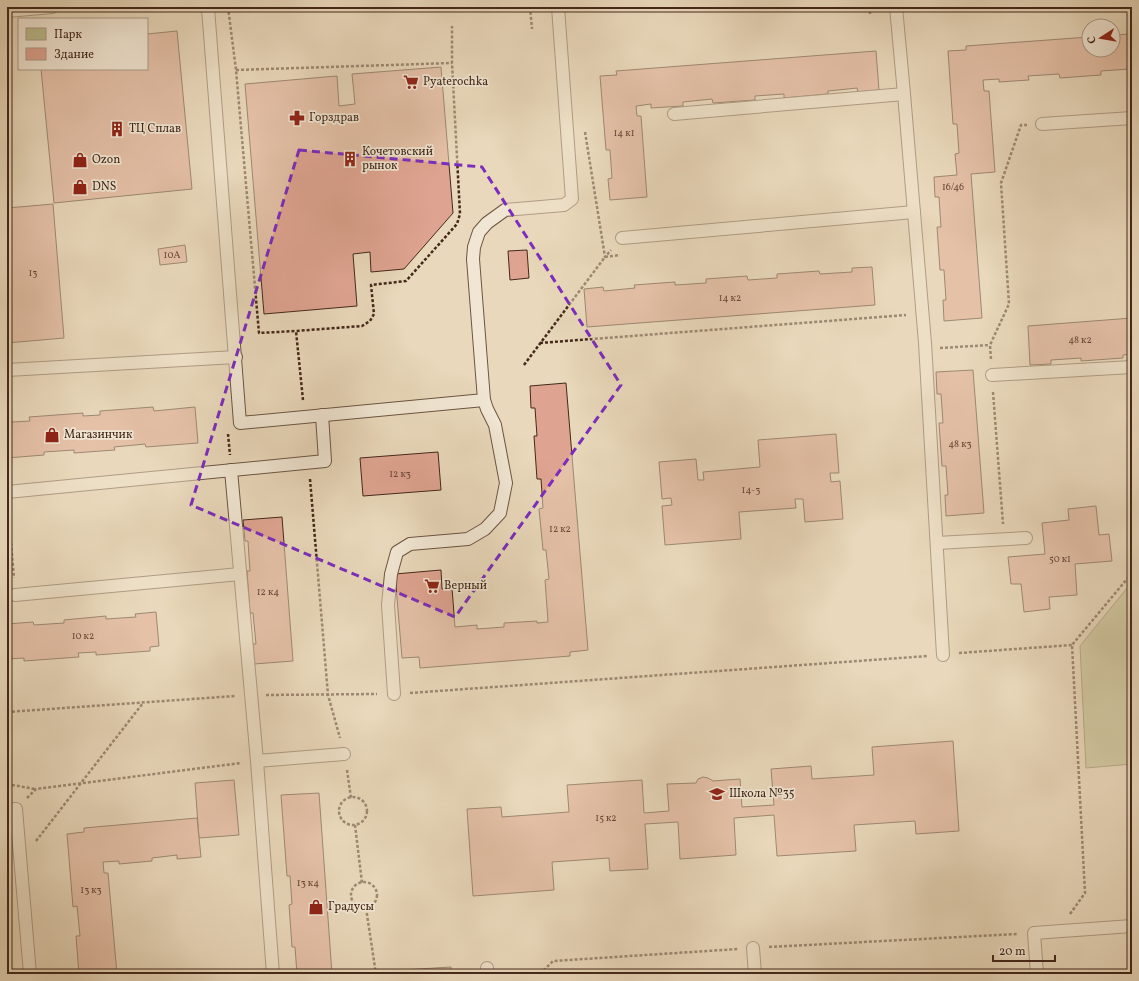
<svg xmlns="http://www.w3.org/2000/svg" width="1139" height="981" viewBox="0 0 1139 981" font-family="Vollkorn,serif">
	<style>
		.green { fill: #bcbd8c; stroke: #807253 }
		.building { fill: #dfa491; stroke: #43281a }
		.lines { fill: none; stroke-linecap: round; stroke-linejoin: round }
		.service-casing { stroke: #6c5442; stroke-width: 14 }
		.path { stroke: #43281a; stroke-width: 2.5; stroke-dasharray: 3 2; stroke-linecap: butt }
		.service { stroke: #f1e6d3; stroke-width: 12 }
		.marked { fill: none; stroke: #7b2cbf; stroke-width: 3; stroke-dasharray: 8 5; stroke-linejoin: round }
		.labels { text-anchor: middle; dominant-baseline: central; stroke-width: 3.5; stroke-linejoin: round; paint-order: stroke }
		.number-label { font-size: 10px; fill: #6a4738 }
		.poi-label { font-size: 12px; fill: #43281a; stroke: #f1e6d3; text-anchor: start }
	</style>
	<rect width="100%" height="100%" fill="#e9d8bb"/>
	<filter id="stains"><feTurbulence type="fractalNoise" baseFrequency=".005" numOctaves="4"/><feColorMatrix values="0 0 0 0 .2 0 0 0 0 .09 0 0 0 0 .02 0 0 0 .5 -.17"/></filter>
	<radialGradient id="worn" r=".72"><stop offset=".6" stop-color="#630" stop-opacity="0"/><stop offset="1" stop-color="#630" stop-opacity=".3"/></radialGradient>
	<path class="green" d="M1132,582V764L1086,768L1080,646Z"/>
	<g class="building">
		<path d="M177,31L192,189L54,203L41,69H147V34Z"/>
		<path d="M1132,34V72L1130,73V69L1101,71V75L1060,78L1059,74L1028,76L1029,80L999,82V79L983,80L984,91H989L995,172L971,174L982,318L944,321L943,300H946L944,270H940L937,227H941L939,197H935L934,177L957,175L955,154L959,153L957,124H953L948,51L966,50V46L1089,37V50H1113V35Z"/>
		<path d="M876,51L879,90L858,92L857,88L828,91V94L784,98V94L755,96V100L713,103L712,99L683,102V106L651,108V104L636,106L637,116H641L647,197L610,200L608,179L612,178L610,150H606L600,76L617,75L616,71Z"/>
		<path d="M441,67L453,213L404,269L371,272L370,252L353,254L357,306L264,314L245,84L337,76L339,106L355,104L352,74Z"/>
		<path d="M53,204L64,338L7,343V208Z"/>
		<path d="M185,245L187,262L160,265L158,249Z"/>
		<path d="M527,250L529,278L510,280L508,251Z"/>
		<path d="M872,267L875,305L587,327L584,289L603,287L604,291L635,288L634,285L675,282V285L691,284L706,283V279L747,276L748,280L777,278V274L819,271L820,274L852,272V268Z"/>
		<path d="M1132,318V354L1123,355V358L1081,361V358L1051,360V364L1030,365L1028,326Z"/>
		<path d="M973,370L984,513L946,516L945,495H948L946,466H942L939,423H943L942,408L941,394H937L936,372Z"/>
		<path d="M566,383L588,650L570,652V656L420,668L419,657L402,658L395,574L441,570L442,589L452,588L455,627L477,625V629L504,627V623L537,621V623L548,622L545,580L549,579L546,550H543L539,509L543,508L541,479H537L534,436H537L535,408H531L530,386Z"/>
		<path d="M153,407L154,411L195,407L198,443L146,447L145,444L114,447L115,450L74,453V450L44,452V455L7,458V419L11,418L12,422L30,421L29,417L83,413V416L100,415V411Z"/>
		<path d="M836,434L839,473H830L831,482L840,481L843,519L805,522L803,499H795L796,508L739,512L741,539L665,545L662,506L672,505L671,498L662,499L659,462L696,459L698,480H704L703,472L760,467L758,440Z"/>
		<path d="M438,452L441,490L363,496L360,458Z"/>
		<path d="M1096,506L1099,535L1109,534L1112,561L1075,564L1077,595L1049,597L1050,609L1024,612L1021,584H1011L1008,557L1045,554L1042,523L1069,520L1068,509Z"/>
		<path d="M282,517L293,661L254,664L253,644H256L253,613H250L247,571H250L249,557L248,541H245L243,520Z"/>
		<path d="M156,612L159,646L150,647V651L96,655V652L78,653L79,657L24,661V658L7,659V624L33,622L34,625L64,623V620L106,616V619L136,617L135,614Z"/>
		<path d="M953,741L959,831L916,834L915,821L854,825L856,851L777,856L774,815L734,818L736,855L680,859L678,822L645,824L648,869L610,871L609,858L552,862L554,890L473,896L467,809L501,807L502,817L569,812L567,785L642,780L644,813L669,811L667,784L696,783L698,779L703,777L708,778L713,781L740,779L742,807L774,805L771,769L811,766L812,779L874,775L872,747Z"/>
		<path d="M234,780L239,835L199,838L195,783Z"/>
		<path d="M319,793L332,974H297L295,947H292L289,905L292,904L290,876H287L281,795Z"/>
		<path d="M197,818L201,857L177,859V855L152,858V861L119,864V861L103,862L104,873H108L117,974H79L76,936H80L77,906L73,907L67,834L84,832V828Z"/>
		<path d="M451,967L452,974H403L402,970Z"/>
		<path d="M1132,971V974H1118V972Z"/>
	</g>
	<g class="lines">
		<g class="service-casing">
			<g id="service">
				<path d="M205,7L208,8L240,423L484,400L473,259L474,247L479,232L487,223L505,210L564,205L572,199L558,7"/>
				<path d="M896,7L904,94L925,343L943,655"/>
				<path d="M7,11L52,7"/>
				<path d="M674,114L904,94"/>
				<path d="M1042,124L1132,118"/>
				<path d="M622,238L914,212"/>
				<path d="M7,370L236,357"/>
				<path d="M992,375L1132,367"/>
				<path d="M231,470L257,761L273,974"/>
				<path d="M7,492L325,461L322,415"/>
				<path d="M937,543L1026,538"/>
				<path d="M15,595L240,574"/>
				<path d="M394,694L388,605L391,574L397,552L410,544L468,539L485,529L500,513L506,483L495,425L487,409L484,400"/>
				<path d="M257,761L344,754"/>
				<path d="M7,810L16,809L30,974"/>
				<path d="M753,948L755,974"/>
				<path d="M487,968V974"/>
				<path d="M1037,974L1034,933L1132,926"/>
			</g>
		</g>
		<g class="path">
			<path d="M228,7L236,70L259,333L296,331"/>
			<path d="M530,7L532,29"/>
			<path d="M870,7V14"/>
			<path d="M236,70L452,63"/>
			<path d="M585,132L605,257L611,250"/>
			<path d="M540,343L906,315"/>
			<path d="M940,348L990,345"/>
			<path d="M991,359L990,345L1009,304L1001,183L1021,125H1027"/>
			<path d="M524,365L605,257L620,255"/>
			<path d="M993,392L1003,524"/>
			<path d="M303,400L296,331L362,326L370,321L374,314L371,285L406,281L457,224L460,214L452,63V26"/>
			<path d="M228,434L230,455"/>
			<path d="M310,479L328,695L340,738"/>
			<path d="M8,508L14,578"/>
			<path d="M959,653L1072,645"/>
			<path d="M410,693L928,656"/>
			<path d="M266,695L377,694"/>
			<path d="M7,712L235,696"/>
			<path d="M347,770L351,798"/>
			<path d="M7,784L35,789"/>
			<circle cx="353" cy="811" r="14"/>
			<path d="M27,798L36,789L241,763"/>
			<path d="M355,825L362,883"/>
			<path d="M36,841L143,703"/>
			<circle cx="364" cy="895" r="13"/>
			<path d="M366,908L376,974"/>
			<path d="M1070,914L1085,893L1072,645L1132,573"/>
			<path d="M769,947L1017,934"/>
			<path d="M540,974L553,961L738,949"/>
		</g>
		<use href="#service" class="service"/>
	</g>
	<path d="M0 0H1139V981H0ZM299,150L482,167L621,385L455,617L191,505Z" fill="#e9d8bb" fill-opacity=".55" fill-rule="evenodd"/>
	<path class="marked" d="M299,150L482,167L621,385L455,617L191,505Z"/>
	<defs>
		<g id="supermarket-bare" transform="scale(1.2)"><path d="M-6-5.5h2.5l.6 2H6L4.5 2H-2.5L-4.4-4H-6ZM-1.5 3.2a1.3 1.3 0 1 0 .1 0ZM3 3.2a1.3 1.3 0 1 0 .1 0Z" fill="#8f2418" stroke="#f1e6d3" stroke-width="2.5" paint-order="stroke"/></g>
		<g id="pharmacy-bare" transform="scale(1.2)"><path d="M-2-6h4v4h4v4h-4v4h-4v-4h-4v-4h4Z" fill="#8f2418" stroke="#f1e6d3" stroke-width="2.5" paint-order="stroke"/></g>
		<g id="building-bare" transform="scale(1.2)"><path d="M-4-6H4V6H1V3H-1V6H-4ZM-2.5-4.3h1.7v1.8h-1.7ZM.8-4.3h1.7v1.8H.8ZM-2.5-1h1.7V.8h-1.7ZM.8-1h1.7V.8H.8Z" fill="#8f2418" stroke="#f1e6d3" stroke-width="2.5" paint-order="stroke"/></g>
		<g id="shop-bare" transform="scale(1.2)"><path d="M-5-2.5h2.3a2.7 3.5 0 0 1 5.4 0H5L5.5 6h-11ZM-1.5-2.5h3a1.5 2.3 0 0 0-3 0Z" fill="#8f2418" stroke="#f1e6d3" stroke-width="2.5" paint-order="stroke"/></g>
		<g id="school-bare" transform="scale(1.2)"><path d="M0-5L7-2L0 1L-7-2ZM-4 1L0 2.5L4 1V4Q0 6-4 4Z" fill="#8f2418" stroke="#f1e6d3" stroke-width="2.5" paint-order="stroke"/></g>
	</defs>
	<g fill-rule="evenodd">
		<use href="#supermarket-bare" x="411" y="82"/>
		<use href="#pharmacy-bare" x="297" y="118"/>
		<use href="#building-bare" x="117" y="129"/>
		<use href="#building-bare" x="350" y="159"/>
		<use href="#shop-bare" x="80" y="160"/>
		<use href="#shop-bare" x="80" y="187"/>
		<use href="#shop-bare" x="52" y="435"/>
		<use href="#supermarket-bare" x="432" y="586"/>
		<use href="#school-bare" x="717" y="794"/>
		<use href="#shop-bare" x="316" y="907"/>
	</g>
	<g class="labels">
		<g class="number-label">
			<text x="624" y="133">14 к1</text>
			<text x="953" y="187">16/46</text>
			<text x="172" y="255">10А</text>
			<text x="33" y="273">13</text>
			<text x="730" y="298">14 к2</text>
			<text x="1080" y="340">48 к2</text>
			<text x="960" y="444">48 к3</text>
			<text x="400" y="474">12 к3</text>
			<text x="751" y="490">14-3</text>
			<text x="560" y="529">12 к2</text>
			<text x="1060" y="559">50 к1</text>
			<text x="268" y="592">12 к4</text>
			<text x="83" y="636">10 к2</text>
			<text x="606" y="818">15 к2</text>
			<text x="308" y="883">13 к4</text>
			<text x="91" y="890">13 к3</text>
		</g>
		<g class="poi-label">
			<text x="423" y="82">Pyaterochka</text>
			<text x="309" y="118">Горздрав</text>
			<text x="129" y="129">ТЦ Сплав</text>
			<text x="362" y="152">Кочетовский<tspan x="362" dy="14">рынок</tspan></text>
			<text x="92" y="160">Ozon</text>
			<text x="92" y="187">DNS</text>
			<text x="64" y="435">Магазинчик</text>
			<text x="444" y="586">Верный</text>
			<text x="729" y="794">Школа №35</text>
			<text x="328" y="907">Градусы</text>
		</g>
	</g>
	<rect width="1139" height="981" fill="none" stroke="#e9d8bb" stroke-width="24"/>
	<rect x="8" y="8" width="1123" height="965" fill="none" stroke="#43281a" stroke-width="2"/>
	<rect x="12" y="12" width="1115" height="957" fill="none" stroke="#43281a"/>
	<rect x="18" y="18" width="130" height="52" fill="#f1e6d3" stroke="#ab9a89"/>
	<rect x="26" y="28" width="20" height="12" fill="#bcbd8c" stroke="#ab9a89"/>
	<text x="54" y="38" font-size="12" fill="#43281a">Парк</text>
	<rect x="26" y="48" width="20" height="12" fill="#dfa491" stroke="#ab9a89"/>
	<text x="54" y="58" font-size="12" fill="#43281a">Здание</text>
	<g transform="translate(1101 38) rotate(258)"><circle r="19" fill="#f1e6d3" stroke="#ab9a89"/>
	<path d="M0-3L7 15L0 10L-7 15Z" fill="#8f2418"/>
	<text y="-6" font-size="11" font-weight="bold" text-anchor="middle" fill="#43281a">С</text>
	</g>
	<path d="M993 955v6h62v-6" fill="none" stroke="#43281a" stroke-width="2"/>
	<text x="999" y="955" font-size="12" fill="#43281a" stroke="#f1e6d3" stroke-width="3" paint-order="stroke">20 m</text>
	<rect width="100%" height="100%" filter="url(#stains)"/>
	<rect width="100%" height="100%" fill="url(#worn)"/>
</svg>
